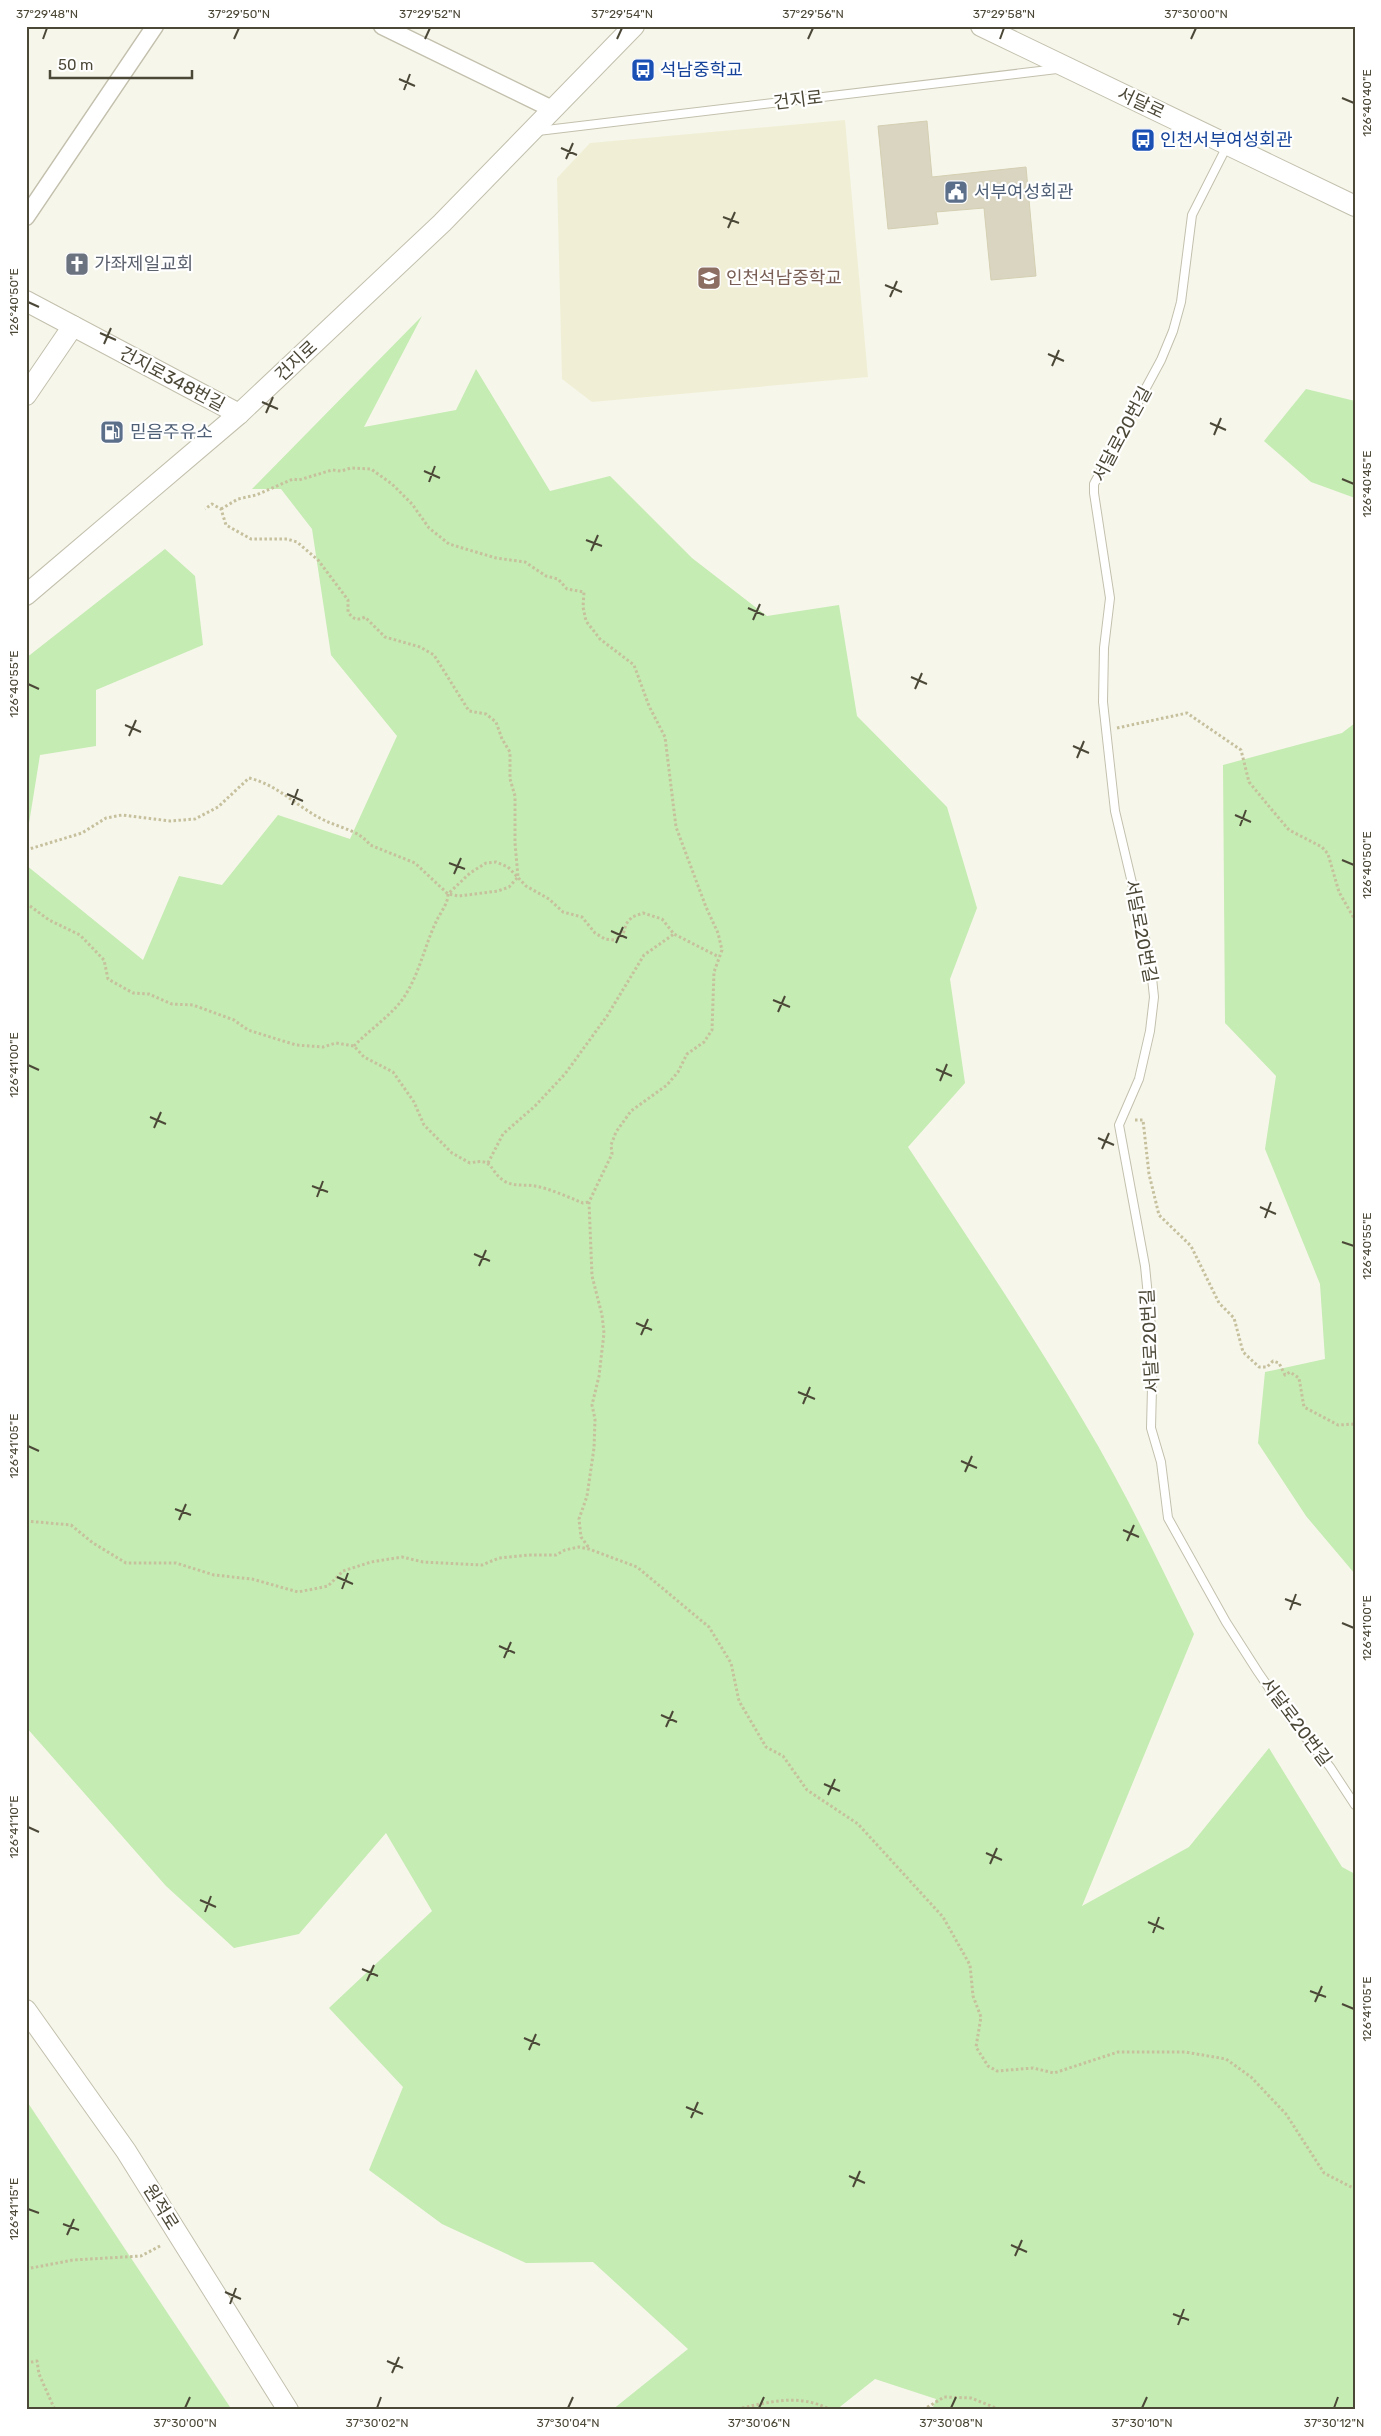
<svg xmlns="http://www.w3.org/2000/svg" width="1381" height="2436" viewBox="0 0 1381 2436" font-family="Rubik,'Noto Sans KR',sans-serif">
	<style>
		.education { fill: #f0efd5 }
		.green { fill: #c5ecb2 }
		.building { fill: #d9d5c0; stroke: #d4cfb2 }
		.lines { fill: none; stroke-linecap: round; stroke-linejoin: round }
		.service-casing { stroke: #c3c0ad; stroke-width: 10 }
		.minor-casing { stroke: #c3c0ad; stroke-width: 19 }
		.tertiary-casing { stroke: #c3c0ad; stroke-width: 22 }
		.path { stroke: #c6c09d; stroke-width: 3; stroke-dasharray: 2.5 2.5; stroke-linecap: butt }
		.service { stroke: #fff; stroke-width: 8 }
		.minor { stroke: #fff; stroke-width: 16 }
		.tertiary { stroke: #fff; stroke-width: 20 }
		.ticks { fill: none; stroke: #4c4838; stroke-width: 2 }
		.labels { text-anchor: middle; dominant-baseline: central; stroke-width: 4.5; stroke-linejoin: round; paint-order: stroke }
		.transit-label { font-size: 18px; fill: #164399; stroke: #fff; text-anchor: start }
		.street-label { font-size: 18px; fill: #4c4838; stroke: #fff }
		.service-label { font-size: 18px; fill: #4e5e75; stroke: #fff; text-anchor: start }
		.worship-label { font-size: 18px; fill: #5b616d; stroke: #fff; text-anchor: start }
		.education-label { font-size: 18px; fill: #785e54; stroke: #fff; text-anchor: start }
		.neatline { fill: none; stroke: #4c4838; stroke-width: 2 }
		.ticks-label { font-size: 12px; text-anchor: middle; fill: #4c4838 }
	</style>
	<rect width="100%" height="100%" fill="#f6f6eb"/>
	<path class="education" d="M845,120L868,377L592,402L562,379L557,178L590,143Z"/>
	<g class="green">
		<path d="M422,316L364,427L456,410L476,369L550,491L610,476L692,558L767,616L839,605L857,716L947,807L977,908L950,979L965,1083L908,1147C968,1238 1029,1328 1084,1422C1125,1490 1159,1563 1194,1634L1082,1906L1189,1847L1269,1748L1342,1867L1355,1874V2410H932L936,2399L875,2379L836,2410H612L688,2349L593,2262L526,2263L442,2224L369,2170L403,2087L329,2008L432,1911L386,1833L299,1934L234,1948L166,1886L26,1727V865L143,960L179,876L222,885L278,815L350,839L397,736L331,655L312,529L281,489H252Z"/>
		<path d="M1306,389L1355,401V498L1311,482L1264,441Z"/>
		<path d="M165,549L195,576L203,645L96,690V746L40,755L26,842V658Z"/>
		<path d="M1355,723V1574L1306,1516L1258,1443L1265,1372L1325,1359L1320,1284L1265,1149L1276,1076L1225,1023L1223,765L1342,733Z"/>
		<path d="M26,2100L232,2410H26Z"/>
	</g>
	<path class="building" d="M927,121L932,177L1026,167L1036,276L991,280L984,208L936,212L938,224L888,229L878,126Z"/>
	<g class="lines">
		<g class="service-casing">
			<g id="service">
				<path d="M538,131L1057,69"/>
				<path d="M1227,146L1192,215L1181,302L1173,331L1161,360L1094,484V493L1110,598L1104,648L1103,702L1115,811L1150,959L1154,997L1150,1031L1139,1079L1119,1125L1145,1266L1153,1347L1151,1428L1161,1462L1168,1518L1226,1622L1258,1672L1291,1720L1330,1767L1355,1805"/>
			</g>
		</g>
		<g class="minor-casing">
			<g id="minor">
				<path d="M382,26L552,109"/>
				<path d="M26,217L155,26"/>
			</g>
		</g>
		<g class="tertiary-casing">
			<g id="tertiary">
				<path d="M981,26L1355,206"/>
				<path d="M26,301L239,414"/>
				<path d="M26,395L73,326"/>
				<path d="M26,595L239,414L442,223L634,26"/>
				<path d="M26,2010L126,2151L288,2410"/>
			</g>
		</g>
		<g class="path">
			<path d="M221,509L238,499L256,495L293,479L299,480L332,470L341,471L351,468L371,469L392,484L412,504L429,528L449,544L496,558L525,562L546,576L558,579L567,589L584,592L583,607L586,621L600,639L634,665L649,706L665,737L676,827L706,907L718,933L722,950L714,972L712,1030L704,1042L687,1054L678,1072L667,1085L631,1111L616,1132L611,1145L612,1154L589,1202L592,1276L602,1315L604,1333L599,1376L592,1405L595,1419L594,1448L587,1496L579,1519L581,1537L589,1548"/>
			<path d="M1117,728L1187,713L1241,750L1249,782L1272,810L1289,830L1322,847L1328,854L1339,892L1355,920"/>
			<path d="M26,850L82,833L106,818L122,815L170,821L195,819L218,807L249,778C279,785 299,809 326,821C341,828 360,831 370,845L415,863L448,894L459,896L498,891L509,887L518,877L515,843V796L510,779V752L502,739L496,722L486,714L469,711L434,655L420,647L385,637L365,617C357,621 353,619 348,612V600L318,560L297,542L287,539H251L226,525L221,509L212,504L205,509"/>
			<path d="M26,903L49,920L80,935L104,960L108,979L133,993L149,994L172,1004L193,1005L234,1020L248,1030L296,1045L323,1047L336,1043L354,1046L364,1057L393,1072L414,1102L424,1125L452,1153L470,1163C494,1157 489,1171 504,1181C514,1187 525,1184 535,1186C551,1189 568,1197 583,1203L589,1202"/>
			<path d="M354,1046C370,1029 395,1013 406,994C420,971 425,945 436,922C440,913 448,904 448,894L470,873L486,863L496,862L508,867L526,886L549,899L563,912L582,917L595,933L605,939L615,940L623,935L626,924L632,917L643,913L662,919L674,934L719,957"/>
			<path d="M1135,1120H1143L1149,1174L1159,1215L1191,1246L1219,1303L1234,1318L1243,1352L1259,1367H1267L1273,1361L1279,1363L1285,1375L1290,1372L1299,1378L1304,1407L1338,1425L1355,1424"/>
			<path d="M488,1163L503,1134L535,1106L565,1074L607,1016L644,955L674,934"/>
			<path d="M26,1521L71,1525L93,1543L126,1563H176L214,1575L252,1579L298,1592L328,1586L343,1571L371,1562L402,1557L423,1562L482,1565L499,1558L528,1555H556L565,1550L579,1547L589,1549L637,1567L709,1627L731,1663L739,1701L766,1747L783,1756L807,1790L858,1824L943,1917L970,1965L973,1996L981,2017L976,2047L988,2066L997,2071L1033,2068L1054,2073L1118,2052H1185L1226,2059L1251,2077L1286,2114L1324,2173L1355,2189"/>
			<path d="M26,2269L73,2260L141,2256L162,2245"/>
			<path d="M26,2363L37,2361L39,2374L55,2410"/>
			<path d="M732,2410C768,2403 797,2392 831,2410"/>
			<path d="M923,2410L944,2397L971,2398L1001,2410"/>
		</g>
		<use href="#service" class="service"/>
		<use href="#minor" class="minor"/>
		<use href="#tertiary" class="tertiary"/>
	</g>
	<path class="ticks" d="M43,39L47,28M234,39L239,28M425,39L430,28M617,39L622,28M808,39L813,28M1000,39L1004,28M1191,39L1196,28M399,79L415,86M404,90L410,74M1342,98L1354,103M561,148L577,155M566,159L573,143M723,217L739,223M728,228L735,212M885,285L902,292M890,297L897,281M28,302L39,307M100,333L116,340M104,344L111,328M1048,354L1064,361M1052,366L1059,350M262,402L278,409M266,413L273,397M1210,423L1226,430M1214,435L1221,418M424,471L440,478M1342,479L1354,484M429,482L435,466M586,540L602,546M591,551L598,535M748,608L764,615M753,620L760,604M911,677L927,684M28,684L39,689M915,689L922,673M125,725L141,732M129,736L136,720M1073,746L1089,753M1077,758L1084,741M287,794L303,801M292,805L298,789M1235,815L1251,822M1240,826L1246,810M1342,860L1354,865M449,863L465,869M454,874L461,858M611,931L627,938M616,943L623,927M773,1000L790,1007M778,1012L785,996M28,1065L39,1070M936,1069L952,1076M940,1081L947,1064M150,1117L166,1124M154,1128L161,1112M1098,1138L1114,1145M1102,1149L1109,1133M312,1186L328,1192M317,1197L323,1181M1260,1207L1276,1214M1265,1218L1271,1202M1342,1242L1354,1246M474,1254L490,1261M479,1266L486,1250M636,1323L652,1330M641,1335L648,1319M798,1392L815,1399M803,1404L810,1387M28,1446L39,1451M961,1461L977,1468M965,1472L972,1456M175,1509L191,1515M179,1520L186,1504M1123,1530L1139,1537M1127,1541L1134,1525M337,1577L353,1584M342,1589L348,1573M1285,1599L1301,1605M1290,1610L1296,1594M1342,1623L1354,1628M499,1646L515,1653M504,1658L511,1642M661,1715L677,1722M666,1727L673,1711M824,1784L840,1791M828,1795L835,1779M28,1827L39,1832M986,1853L1002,1860M990,1864L997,1848M200,1900L216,1907M205,1912L211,1896M1148,1922L1164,1929M1153,1933L1159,1917M362,1969L378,1976M367,1981L374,1965M1310,1991L1326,1997M1315,2002L1322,1986M1342,2004L1354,2009M524,2038L540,2045M529,2050L536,2034M686,2107L703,2114M691,2118L698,2102M849,2176L865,2183M853,2187L860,2171M28,2209L39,2213M63,2224L79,2230M67,2235L74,2219M1011,2245L1027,2252M1015,2256L1022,2240M225,2292L241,2299M230,2304L236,2288M1173,2314L1189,2320M1178,2325L1184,2309M387,2361L403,2368M392,2373L399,2357M185,2408L190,2397M377,2408L381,2397M568,2408L573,2397M759,2408L764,2397M951,2408L956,2397M1142,2408L1147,2397M1334,2408L1338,2397"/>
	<defs>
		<g id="bus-square" transform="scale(1.25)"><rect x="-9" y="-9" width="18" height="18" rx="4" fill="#1a4fb4" stroke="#fff"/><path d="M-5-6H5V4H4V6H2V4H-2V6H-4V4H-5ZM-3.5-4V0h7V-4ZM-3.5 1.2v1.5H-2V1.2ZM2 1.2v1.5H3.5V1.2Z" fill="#fff"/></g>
		<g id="civic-square" transform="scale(1.25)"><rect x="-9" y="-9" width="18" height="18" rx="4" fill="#5c6f8a" stroke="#fff"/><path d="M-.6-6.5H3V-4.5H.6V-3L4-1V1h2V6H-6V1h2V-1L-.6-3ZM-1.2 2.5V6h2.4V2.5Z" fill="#fff"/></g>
		<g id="church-square" transform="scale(1.25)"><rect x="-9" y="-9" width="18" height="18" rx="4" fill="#6b7280" stroke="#fff"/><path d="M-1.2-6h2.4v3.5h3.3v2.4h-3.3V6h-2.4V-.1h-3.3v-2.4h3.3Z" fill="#fff"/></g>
		<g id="school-square" transform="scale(1.25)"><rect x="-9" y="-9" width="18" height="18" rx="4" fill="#8d6e63" stroke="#fff"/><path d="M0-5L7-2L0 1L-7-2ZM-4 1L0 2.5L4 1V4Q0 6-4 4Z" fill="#fff"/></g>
		<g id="fuel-square" transform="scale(1.25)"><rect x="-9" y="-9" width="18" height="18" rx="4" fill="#5c6f8a" stroke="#fff"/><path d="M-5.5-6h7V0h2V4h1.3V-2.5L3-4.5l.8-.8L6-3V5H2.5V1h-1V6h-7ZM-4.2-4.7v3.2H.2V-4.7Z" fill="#fff"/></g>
	</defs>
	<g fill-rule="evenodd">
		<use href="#bus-square" x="643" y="70"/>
		<use href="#bus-square" x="1143" y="140"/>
		<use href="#civic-square" x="956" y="192"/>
		<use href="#church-square" x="77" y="264"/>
		<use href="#school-square" x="709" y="278"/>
		<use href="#fuel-square" x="112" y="432"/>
	</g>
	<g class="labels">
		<g class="transit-label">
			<text x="660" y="70">석남중학교</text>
			<text x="1160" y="140">인천서부여성회관</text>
		</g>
		<g class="street-label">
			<text transform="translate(798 100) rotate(-7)">건지로</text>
			<text transform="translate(1141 103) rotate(25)">서달로</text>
			<text transform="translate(296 361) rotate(-43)">건지로</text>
			<text transform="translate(172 379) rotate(28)">건지로348번길</text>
			<text transform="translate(1122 434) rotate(-62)">서달로20번길</text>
			<text transform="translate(1141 931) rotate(79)">서달로20번길</text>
			<text transform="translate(1150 1341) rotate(-93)">서달로20번길</text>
			<text transform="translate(1296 1722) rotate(53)">서달로20번길</text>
			<text transform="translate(161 2207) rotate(58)">원적로</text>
		</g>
		<g class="service-label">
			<text x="974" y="192">서부여성회관</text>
			<text x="130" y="432">믿음주유소</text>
		</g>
		<g class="worship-label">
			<text x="94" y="264">가좌제일교회</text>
		</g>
		<g class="education-label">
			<text x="726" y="278">인천석남중학교</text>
		</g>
	</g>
	<rect width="1381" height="2436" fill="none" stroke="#ffffff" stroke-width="55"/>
	<path d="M50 70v8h142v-8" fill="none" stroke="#4c4838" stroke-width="2.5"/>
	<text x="58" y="70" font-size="15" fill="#4c4838" stroke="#ffffff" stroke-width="4" paint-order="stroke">50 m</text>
	<rect x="28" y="28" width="1326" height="2380" class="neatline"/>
	<g class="ticks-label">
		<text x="47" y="18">37°29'48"N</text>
		<text x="239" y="18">37°29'50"N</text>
		<text x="430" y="18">37°29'52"N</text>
		<text x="622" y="18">37°29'54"N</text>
		<text x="813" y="18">37°29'56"N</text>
		<text x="1004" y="18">37°29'58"N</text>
		<text x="1196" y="18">37°30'00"N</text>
		<text transform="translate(1367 103) rotate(-90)" y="4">126°40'40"E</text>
		<text transform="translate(14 302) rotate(-90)" y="4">126°40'50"E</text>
		<text transform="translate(1367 484) rotate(-90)" y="4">126°40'45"E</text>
		<text transform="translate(14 684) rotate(-90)" y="4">126°40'55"E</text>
		<text transform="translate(1367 865) rotate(-90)" y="4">126°40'50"E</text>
		<text transform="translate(14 1065) rotate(-90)" y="4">126°41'00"E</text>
		<text transform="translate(1367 1246) rotate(-90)" y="4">126°40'55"E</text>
		<text transform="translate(14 1446) rotate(-90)" y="4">126°41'05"E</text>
		<text transform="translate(1367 1628) rotate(-90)" y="4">126°41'00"E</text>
		<text transform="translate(14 1827) rotate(-90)" y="4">126°41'10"E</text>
		<text transform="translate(1367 2009) rotate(-90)" y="4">126°41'05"E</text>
		<text transform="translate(14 2209) rotate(-90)" y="4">126°41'15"E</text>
		<text x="185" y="2427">37°30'00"N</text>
		<text x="377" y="2427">37°30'02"N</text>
		<text x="568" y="2427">37°30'04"N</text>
		<text x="759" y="2427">37°30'06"N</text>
		<text x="951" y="2427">37°30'08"N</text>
		<text x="1142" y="2427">37°30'10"N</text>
		<text x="1334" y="2427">37°30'12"N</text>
	</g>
</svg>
